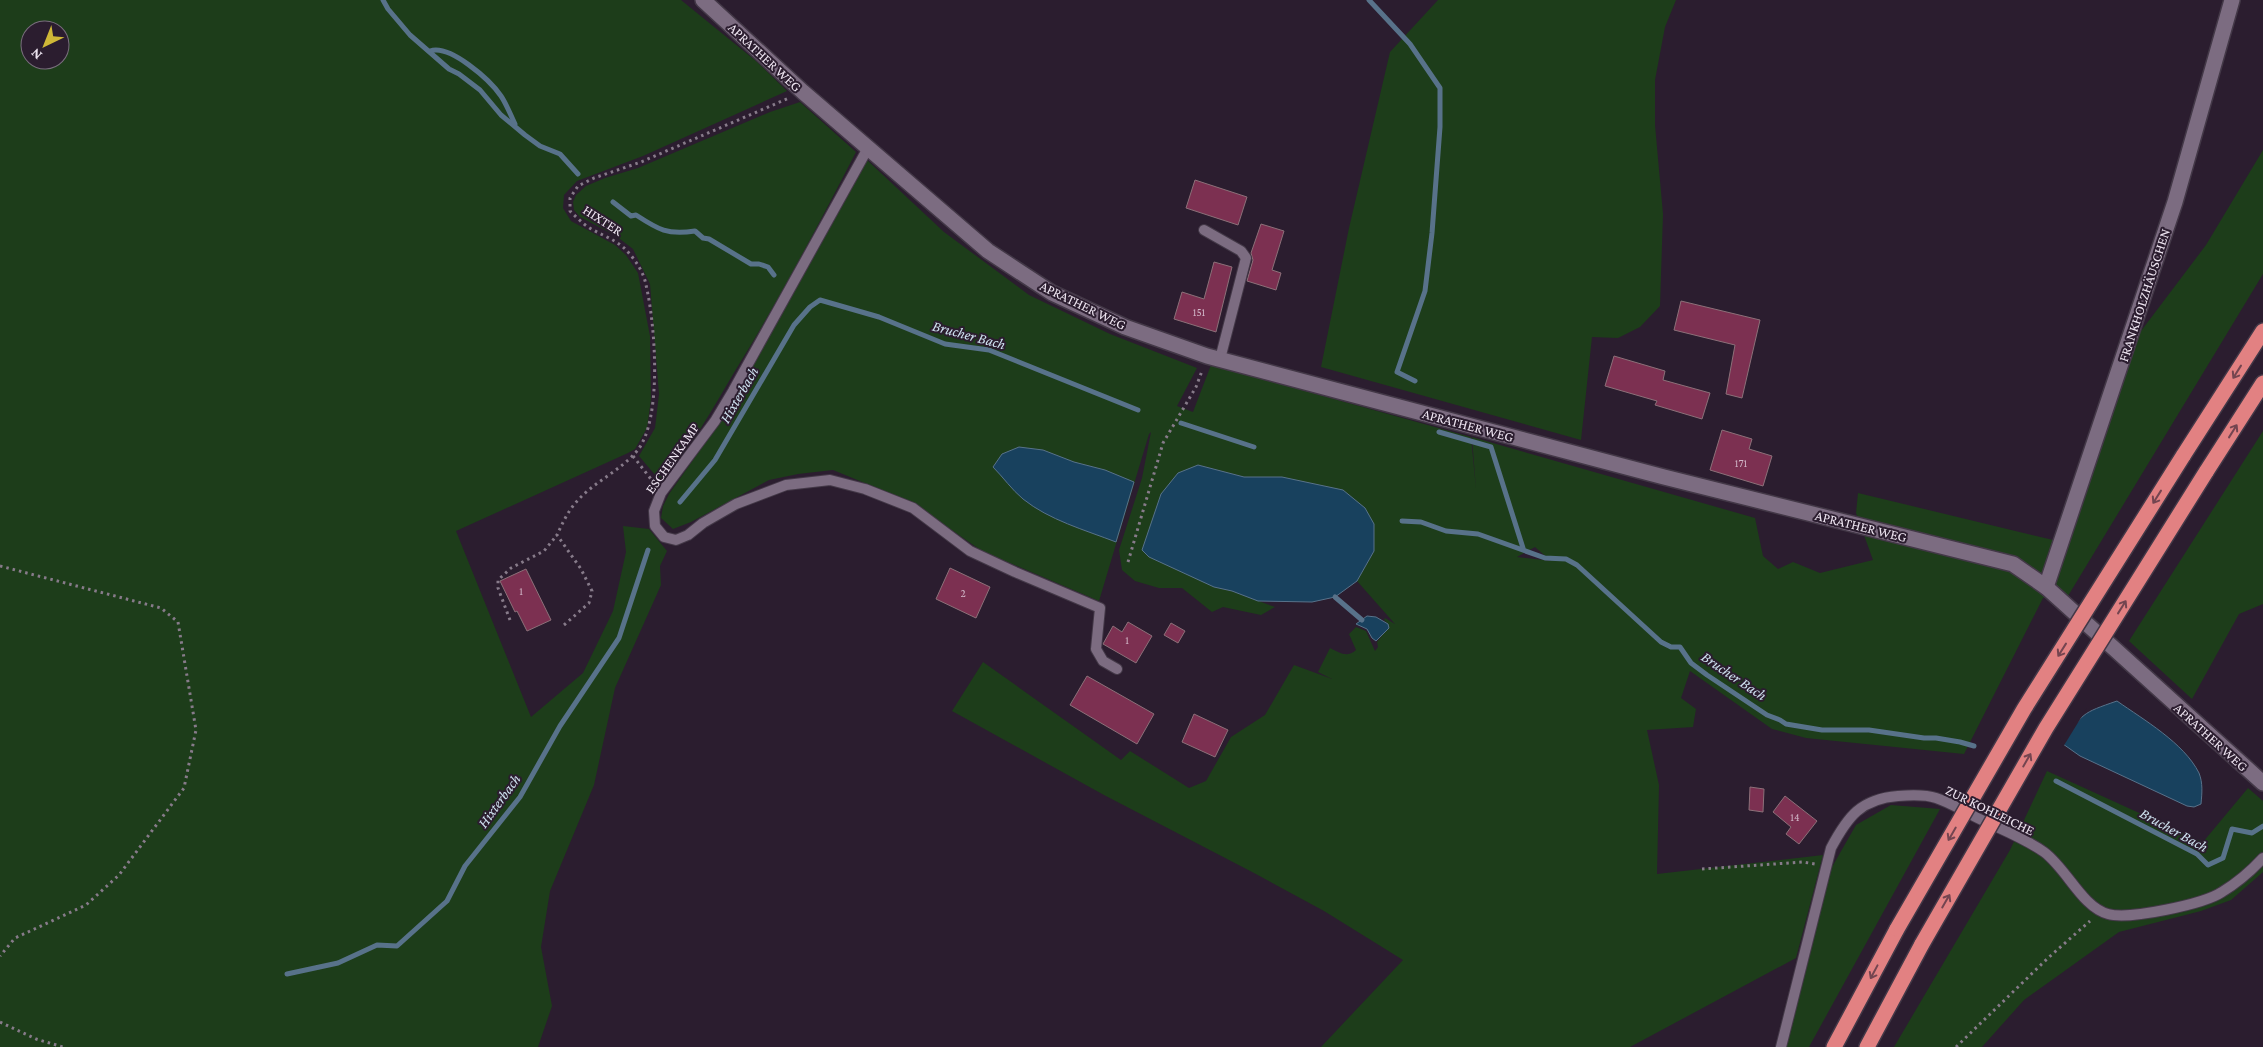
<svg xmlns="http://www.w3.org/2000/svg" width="2263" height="1047" viewBox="0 0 2263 1047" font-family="'Crimson Pro',serif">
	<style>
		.green { fill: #1d3d1a; fill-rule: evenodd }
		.water { fill: #18415e; stroke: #58728a }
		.pier { fill: #2b1d2f }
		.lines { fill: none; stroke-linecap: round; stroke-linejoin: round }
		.stream { stroke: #58728a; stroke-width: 5 }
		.building { fill: #7c3051; stroke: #8c7079 }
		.lane-casing { stroke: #433847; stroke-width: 12 }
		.street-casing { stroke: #433847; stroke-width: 18 }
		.secondary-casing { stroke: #433847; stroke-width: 18 }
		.highway-casing { stroke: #433847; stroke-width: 18 }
		.path { stroke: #877b8a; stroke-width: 3; stroke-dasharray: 2.5 4; stroke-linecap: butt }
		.lane { stroke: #7c6c81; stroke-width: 10 }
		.street { stroke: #7c6c81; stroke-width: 15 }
		.secondary { stroke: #7c6c81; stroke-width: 15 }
		.highway { stroke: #e28182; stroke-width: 15 }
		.highway-bridge-casing { stroke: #433847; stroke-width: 18; stroke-linecap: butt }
		.highway-bridge { stroke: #e28182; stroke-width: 15 }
		.oneway { stroke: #744550 }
		.labels { text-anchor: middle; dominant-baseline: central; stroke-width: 4; stroke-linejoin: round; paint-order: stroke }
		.number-label { font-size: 11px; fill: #d2b8c9 }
		.street-label { font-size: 14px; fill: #eee5f1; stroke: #2b1d2f }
		.water-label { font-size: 15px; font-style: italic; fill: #cfe2f0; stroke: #2b1d2f }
	</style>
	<rect width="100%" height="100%" fill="#2b1d2f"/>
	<g class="green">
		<path d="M0,0H681L756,61L787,91L643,156L577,181L564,195L563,208L571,221L615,245L626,255L638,273L650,336L651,399L647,428L635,449L628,453L456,531L531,717L583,673L613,611L626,552L623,526L649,529L667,551L660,566L661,585L615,688L594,785L550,891L541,947L552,1006L538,1047H0ZM30,30H60V60H30Z"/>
		<path d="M1438,0H1676L1665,27L1655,80V125L1663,214L1660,306L1640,327L1618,338L1592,337L1581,440L1321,367L1349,228L1390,52Z"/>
		<path d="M800,102L856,152C818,226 779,300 735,371C712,410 691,448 661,482L639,456L655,428L659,394L650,284L633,249L616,236L580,217L574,210L573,202L576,195L586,186L605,178L638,168L770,112Z"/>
		<path d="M2263,150V274L2068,596L2043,598L1964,754L1806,738L1772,729L1690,671L1681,698L1696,709L1693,727L1647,730L1659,785L1657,874L1823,855L1796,958L1630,1047H1321L1403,960L1324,911L1254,873L1104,795L952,711L983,662L1121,760L1130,751L1189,788L1206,781L1231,737L1265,715L1294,665L1332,679L1318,672L1330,648C1340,653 1347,658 1356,650L1349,634L1356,627L1366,631L1375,651L1378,647L1377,642L1388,628V624L1384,620L1385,618L1395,624L1357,581L1374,551L1282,477H1244L1198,465L1214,587L1232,591L1275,607L1261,615L1223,607L1212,612L1182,588H1159L1135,581L1122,570L1119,550L1142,478L1151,432L1149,434L1099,601L982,551L911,502L833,470L798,474L769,480L691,522L673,529L661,518L663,506L669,494L727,412L867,160L944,232L1029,295L1110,334L1197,368L1177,406L1193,412L1211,365L1471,437L1476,489L1472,437L1755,518L1763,556L1778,569L1793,562L1820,573L1873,560L1856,513L1858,493L2053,540L2123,350L2135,339L2206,245ZM1535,547L1551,561L1517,557Z"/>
		<path d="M2263,431V604L2239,614L2192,699L2129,641Z"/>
		<path d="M2047,771L2203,842L2248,788L2263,801V872L2231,900L2201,911L2119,932L2024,1000L1982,1047H1894L2010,850Z"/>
		<path d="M1891,805L1940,809L1809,1047H1785L1832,867L1856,825Z"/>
	</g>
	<g class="water">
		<path d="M1019,447L1043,450L1074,462L1105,470L1134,482L1116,542C1085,530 1049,520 1023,499C1012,490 1003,477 993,467L1002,454Z"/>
		<path d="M1198,465L1244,477H1282L1343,490L1365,508L1374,524V551L1357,581L1335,597L1312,602L1258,601L1232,591L1214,587L1149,557L1142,550L1161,494L1178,473Z"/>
		<path d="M1367,616L1376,617L1388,624L1389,628L1376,641L1372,638L1367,629L1356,624Z"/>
		<path d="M2117,701C2144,720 2184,743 2199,773C2203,783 2202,793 2201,804L2194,807L2187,806L2080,756L2063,744C2082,713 2082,713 2117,701Z"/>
	</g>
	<path class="pier" d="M2087,708L2063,747L2060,737Z"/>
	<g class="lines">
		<g class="stream">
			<path d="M383,0L388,9L410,35L449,69L459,74L480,90L501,115L525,135L540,146L560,154L578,174"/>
			<path d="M1369,0L1410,44L1440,88V127L1432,233L1425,291L1397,372L1415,381"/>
			<path d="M430,51C450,44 490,80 501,96C507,105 510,114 515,124"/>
			<path d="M613,202L631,216L636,215C659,230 667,235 695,231L703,238L709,239L751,264H759L768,267L774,275"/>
			<path d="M1181,423L1254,447"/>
			<path d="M1439,432L1491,447L1523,548"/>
			<path d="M680,502L715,460L794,325L810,307L820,300L879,317L945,344L989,350L1138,410"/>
			<path d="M1402,521L1421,522L1446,531L1478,534L1545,558L1566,559L1577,565L1661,642L1671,647H1680L1691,663L1707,675L1767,715L1780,720L1786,724L1822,730H1869L1924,738H1936L1960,742L1974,746"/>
			<path d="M1335,597L1362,620"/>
			<path d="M2056,781L2197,854L2208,865L2223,858L2232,829L2252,833L2263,826"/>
			<path d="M287,974L338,963L377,945L397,946L447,901L465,866L520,797L560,726L619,638L648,550"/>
		</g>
	</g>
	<g class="building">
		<path d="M1195,180L1247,197L1238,225L1186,208Z"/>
		<path d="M1261,224L1284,231L1272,270L1281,273L1276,290L1247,281L1253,260L1251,253Z"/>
		<path d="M1214,262L1232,267L1216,332L1174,319L1182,292L1204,299Z"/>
		<path d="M1681,301L1760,320L1742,398L1726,394L1735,345L1674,330Z"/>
		<path d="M1614,356L1665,371L1663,380L1710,393L1702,419L1655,405L1657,401L1605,386Z"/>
		<path d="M1722,430L1752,439L1749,449L1772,456L1763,486L1710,470Z"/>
		<path d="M950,568L990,587L976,618L936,599Z"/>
		<path d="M526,569L551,620L527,631L517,611L515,612L500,581Z"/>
		<path d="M1128,622L1152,636L1136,663L1103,644L1113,626L1122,632Z"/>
		<path d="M1171,623L1185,631L1178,643L1164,635Z"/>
		<path d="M1087,676L1154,714L1137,744L1070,705Z"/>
		<path d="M1194,714L1228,730L1215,757L1182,742Z"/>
		<path d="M1750,787L1764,789L1763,812L1749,810Z"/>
		<path d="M1785,796L1817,821L1799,844L1786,834L1791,827L1773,812Z"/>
	</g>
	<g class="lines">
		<g class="lane-casing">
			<g id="lane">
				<path d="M868,148L733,391L715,421L661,493L654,511L655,526L664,537L676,540L688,535L703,523L736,504L786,485L830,480L865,489L913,508L970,551L1015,572L1100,608L1096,649L1103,661L1117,669"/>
				<path d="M1204,230L1241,251L1246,258L1220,359"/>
				<path d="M1781,1047L1831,848C1848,816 1861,799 1898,796C1910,795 1924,794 1936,798C1952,803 1968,814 1984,821C2003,830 2026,839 2044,852C2067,869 2082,907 2108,914C2129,920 2204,904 2222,892C2237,883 2251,871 2263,858"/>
			</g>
		</g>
		<g class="street-casing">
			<path id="street" d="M2046,587L2175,202L2232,0"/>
		</g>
		<g class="secondary-casing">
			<path id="secondary" d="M703,0L803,92L988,251L1052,293L1125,327L1207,356L1335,390L1664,477L2013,564L2046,587L2263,783"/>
		</g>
		<g class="highway-casing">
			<g id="highway">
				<path d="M2183,456L2263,331"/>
				<path d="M2206,472L2263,383"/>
				<path d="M1834,1047L1897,929"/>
				<path d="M1867,1047L1922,944"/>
			</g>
		</g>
		<g class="path">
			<path d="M633,456L654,483"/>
			<path d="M1128,562L1163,443L1196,387L1202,371"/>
			<path d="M0,566L161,608L178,622L196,730L184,788L119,875L86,905L15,938L0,956"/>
			<path d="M510,620L498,588V580L511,568L544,551L557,535"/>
			<path d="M564,625L589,603L592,591L581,569L557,535C563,522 569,509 579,499C596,481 621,470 637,451C663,419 655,323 646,285C644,273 636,261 628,252C616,238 598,235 584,224C579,220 574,215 570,211V198L578,186L594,178L641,162L789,98"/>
			<path d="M1702,869L1803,862L1815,864"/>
			<path d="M0,1022L36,1039L63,1047"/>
			<path d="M1956,1047L2048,958L2090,921"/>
		</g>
		<use href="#lane" class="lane"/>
		<use href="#street" class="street"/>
		<use href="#secondary" class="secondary"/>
		<use href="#highway" class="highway"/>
		<g class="highway-bridge-casing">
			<g id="highway-bridge">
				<path d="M1897,929L2024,709L2183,456"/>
				<path d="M1922,944L2046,728L2206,472"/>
			</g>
		</g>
		<use href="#highway-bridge" class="highway-bridge"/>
	</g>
	<defs><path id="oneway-shaft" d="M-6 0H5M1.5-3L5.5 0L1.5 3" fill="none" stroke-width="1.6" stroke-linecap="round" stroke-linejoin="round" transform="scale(1.25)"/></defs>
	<g class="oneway">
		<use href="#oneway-shaft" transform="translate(2237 372) rotate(122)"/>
		<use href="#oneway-shaft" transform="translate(2233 431) rotate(-58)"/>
		<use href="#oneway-shaft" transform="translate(2157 497) rotate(122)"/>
		<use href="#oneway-shaft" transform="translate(2122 607) rotate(-58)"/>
		<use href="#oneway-shaft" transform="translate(2062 650) rotate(122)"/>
		<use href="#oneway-shaft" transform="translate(2027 760) rotate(-60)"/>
		<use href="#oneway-shaft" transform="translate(1952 834) rotate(120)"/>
		<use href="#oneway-shaft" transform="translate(1946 901) rotate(-60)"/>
		<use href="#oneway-shaft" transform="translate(1874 972) rotate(118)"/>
	</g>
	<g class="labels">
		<g class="number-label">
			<text x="1199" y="312">151</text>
			<text x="1741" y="463">171</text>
			<text x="521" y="591">1</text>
			<text x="963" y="593">2</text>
			<text x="1127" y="640">1</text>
			<text x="1795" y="817">14</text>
		</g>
		<g class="street-label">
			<text transform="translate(765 57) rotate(43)">APRATHER WEG</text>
			<text transform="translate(603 220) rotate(33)">HIXTER</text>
			<text transform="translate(2144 295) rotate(-72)">FRANKHOLZHÄUSCHEN</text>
			<text transform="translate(1083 305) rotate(26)">APRATHER WEG</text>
			<text transform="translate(1468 425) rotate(15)">APRATHER WEG</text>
			<text transform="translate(672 458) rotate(-55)">ESCHENKAMP</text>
			<text transform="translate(1861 526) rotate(14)">APRATHER WEG</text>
			<text transform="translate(2211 737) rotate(42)">APRATHER WEG</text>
			<text transform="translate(1990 810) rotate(26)">ZUR KOHLEICHE</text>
		</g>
		<g class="water-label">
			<text transform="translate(969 335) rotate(15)">Brucher Bach</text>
			<text transform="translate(739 395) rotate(-60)">Hixterbach</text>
			<text transform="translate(1734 676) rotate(34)">Brucher Bach</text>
			<text transform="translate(499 801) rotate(-54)">Hixterbach</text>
			<text transform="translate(2174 830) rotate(29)">Brucher Bach</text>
		</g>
	</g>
	<g transform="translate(45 45) rotate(223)"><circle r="24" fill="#2b1d2f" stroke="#796d7d"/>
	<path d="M0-4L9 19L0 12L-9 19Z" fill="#cfb837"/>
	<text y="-8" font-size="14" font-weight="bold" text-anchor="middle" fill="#eee5f1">N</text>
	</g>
</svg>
